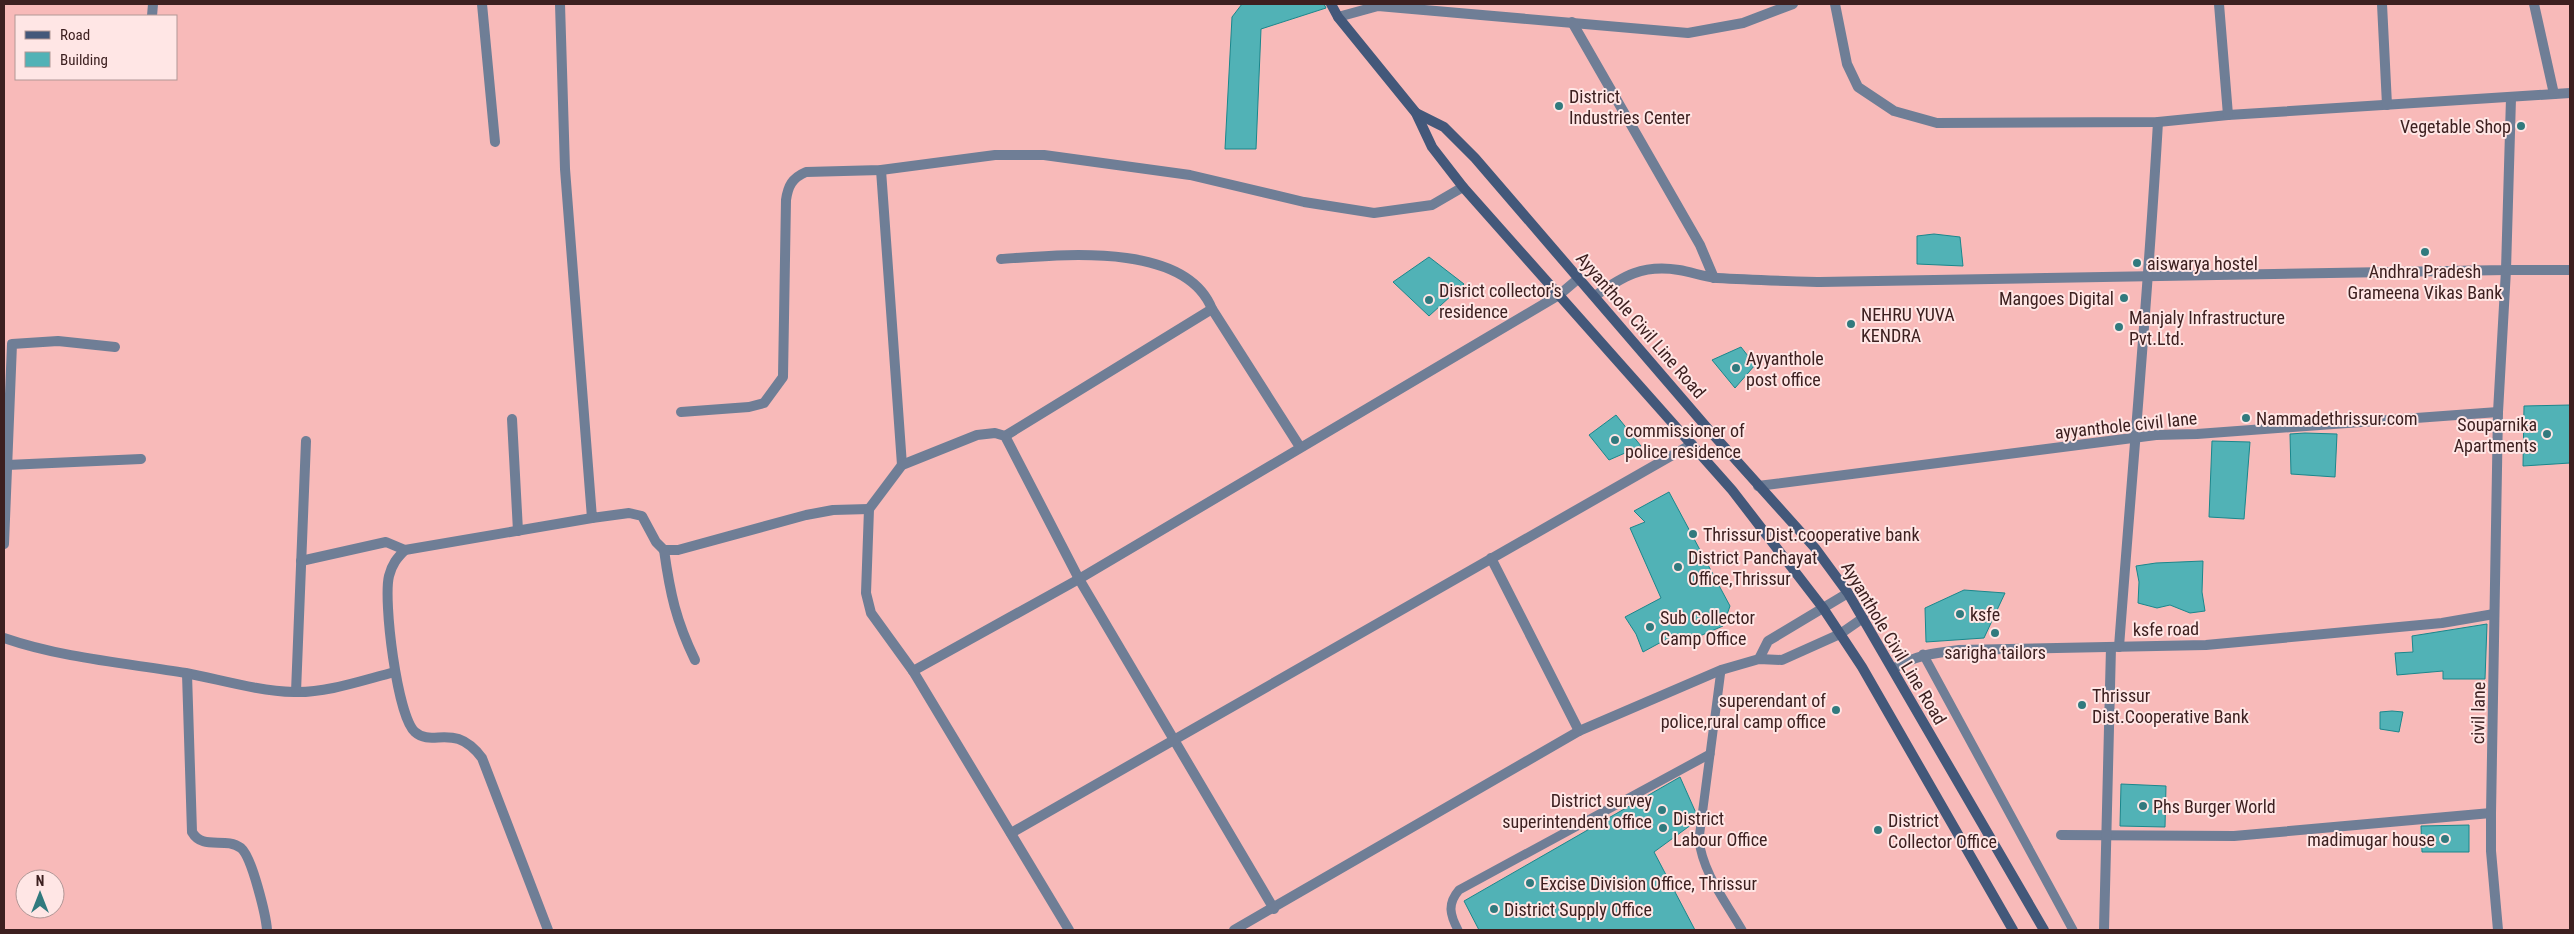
<svg xmlns="http://www.w3.org/2000/svg" width="2574" height="934" viewBox="0 0 2574 934" font-family="'Roboto Condensed',sans-serif">
	<style>
		.building { fill: #51b2b6; stroke: #1a878c }
		.lines { fill: none; stroke-linecap: round; stroke-linejoin: round }
		.service { stroke: #6f7e96; stroke-width: 9 }
		.minor { stroke: #6f7e96; stroke-width: 10 }
		.secondary { stroke: #43587a; stroke-width: 10 }
		.poi-dot { fill: #317a7e; stroke: #ffe6e5; stroke-width: 2 }
		.labels { text-anchor: middle; dominant-baseline: central; stroke-width: 4; stroke-linejoin: round; paint-order: stroke }
		.poi-label { font-size: 18px; fill: #3d2020; stroke: #ffe6e5; text-anchor: start }
		.street-label { font-size: 18px; fill: #3d2020; stroke: #ffe6e5 }
	</style>
	<rect width="100%" height="100%" fill="#f8bab9"/>
	<g class="building">
		<path d="M1242,4H1324L1326,8L1261,29L1256,149H1225L1232,17Z"/>
		<path d="M1934,234L1960,237L1963,266L1917,264V236Z"/>
		<path d="M1429,257L1464,284L1429,316L1393,282Z"/>
		<path d="M1741,347L1755,365L1735,388L1712,360Z"/>
		<path d="M2570,405V463L2523,466L2524,406Z"/>
		<path d="M1616,415L1641,446L1609,460L1589,435Z"/>
		<path d="M2305,433L2337,434L2335,477L2291,474L2290,434Z"/>
		<path d="M2212,441L2250,442L2244,519L2209,517Z"/>
		<path d="M1669,492L1730,606L1723,626L1681,644L1676,634L1643,652L1636,634L1625,617L1661,598L1630,528L1645,522L1634,511Z"/>
		<path d="M2203,561L2202,592L2205,611L2190,613L2170,605L2157,608L2138,603L2139,582L2136,566L2156,563Z"/>
		<path d="M1964,590L2005,593L1984,638L1926,642L1925,608Z"/>
		<path d="M2487,624L2485,679H2443V671L2397,675L2395,653L2413,652L2412,636Z"/>
		<path d="M2392,711L2403,712L2399,732L2380,729V712Z"/>
		<path d="M1680,777L1696,813L1695,822L1654,852L1695,930H1479L1464,901Z"/>
		<path d="M2121,784L2166,786L2165,827L2120,826Z"/>
		<path d="M2469,825V852H2422L2421,826Z"/>
	</g>
	<g class="lines">
		<g class="service">
			<path d="M1923,654L2073,930"/>
			<path d="M1721,670L1699,839C1702,872 1726,902 1742,930"/>
			<path d="M1458,930C1450,915 1447,904 1459,890L1710,754"/>
		</g>
		<g class="minor">
			<path d="M482,4L495,142"/>
			<path d="M560,4L565,169L592,518L629,513L642,516L656,542L664,550H678L806,515L833,510L869,509"/>
			<path d="M1835,4L1847,64L1858,87L1894,111L1937,123L2158,122L2228,115L2570,93"/>
			<path d="M2219,4L2228,115"/>
			<path d="M2382,4L2387,105"/>
			<path d="M2534,4L2554,94"/>
			<path d="M152,16L153,4"/>
			<path d="M1338,17L1378,6L1688,33L1743,23L1793,4"/>
			<path d="M1572,22L1700,245L1714,278"/>
			<path d="M881,170L902,465"/>
			<path d="M1001,259C1060,255 1185,241 1212,309L1300,447"/>
			<path d="M1595,296C1623,276 1643,264 1679,270C1692,272 1704,277 1717,278C1751,280 1786,281 1820,282L2506,270L2511,98"/>
			<path d="M681,412L749,407L764,403L783,377L786,200C788,186 792,178 806,172L881,170L995,155H1044L1190,175L1304,202L1374,213L1432,205L1463,187"/>
			<path d="M512,419L518,531"/>
			<path d="M1005,436L1212,309"/>
			<path d="M7,465L141,459"/>
			<path d="M1758,486L2156,435L2197,434L2498,412"/>
			<path d="M4,544L12,344L58,341L115,347"/>
			<path d="M664,550C670,593 676,621 695,660"/>
			<path d="M1491,558L1579,731"/>
			<path d="M301,561L386,542L405,550"/>
			<path d="M4,638C62,658 125,663 186,673C222,680 258,691 294,692C327,693 363,680 395,672"/>
			<path d="M2119,647C2132,472 2148,298 2158,122"/>
			<path d="M1759,659L1768,641L1848,593"/>
			<path d="M1893,669C1915,655 1934,653 1959,650L2206,645L2442,623L2494,614"/>
			<path d="M913,671L1079,579L1274,909"/>
			<path d="M187,674L192,832C203,851 225,836 241,848C252,857 266,916 267,930"/>
			<path d="M296,692L306,441"/>
			<path d="M1011,833L1692,444"/>
			<path d="M2061,835L2234,836L2491,813"/>
			<path d="M548,930L482,758C454,721 433,748 415,732C397,716 383,600 389,576C392,564 397,558 405,550L592,518"/>
			<path d="M1069,930L913,671L871,613L866,593L869,509L902,465L977,435L995,433L1005,436L1079,579L1559,295L1579,278"/>
			<path d="M1234,930L1579,731L1721,670L1759,659L1782,660L1840,634L1863,618"/>
			<path d="M2104,930L2111,647"/>
			<path d="M2498,930L2491,851V813L2498,412L2506,270H2570"/>
		</g>
		<g class="secondary">
			<path d="M1331,4L1338,17L1416,113L1432,147L1463,187L1732,490L1823,608L1862,667L2013,930"/>
			<path d="M1416,113L1444,127L1475,158L1709,430L1815,548L1848,593L2044,930"/>
		</g>
	</g>
	<g class="poi-dot">
		<circle cx="1559" cy="106" r="5"/>
		<circle cx="2521" cy="126" r="5"/>
		<circle cx="2425" cy="252" r="5"/>
		<circle cx="2137" cy="263" r="5"/>
		<circle cx="2124" cy="298" r="5"/>
		<circle cx="1429" cy="300" r="5"/>
		<circle cx="1851" cy="324" r="5"/>
		<circle cx="2119" cy="327" r="5"/>
		<circle cx="1736" cy="368" r="5"/>
		<circle cx="2246" cy="418" r="5"/>
		<circle cx="2547" cy="434" r="5"/>
		<circle cx="1615" cy="440" r="5"/>
		<circle cx="1693" cy="534" r="5"/>
		<circle cx="1678" cy="567" r="5"/>
		<circle cx="1960" cy="614" r="5"/>
		<circle cx="1650" cy="627" r="5"/>
		<circle cx="1995" cy="633" r="5"/>
		<circle cx="2082" cy="705" r="5"/>
		<circle cx="1836" cy="710" r="5"/>
		<circle cx="2143" cy="806" r="5"/>
		<circle cx="1662" cy="810" r="5"/>
		<circle cx="1663" cy="828" r="5"/>
		<circle cx="1878" cy="830" r="5"/>
		<circle cx="2445" cy="839" r="5"/>
		<circle cx="1530" cy="883" r="5"/>
		<circle cx="1494" cy="909" r="5"/>
	</g>
	<g class="labels">
		<g class="poi-label">
			<text x="1569" y="96">District<tspan x="1569" dy="21">Industries Center</tspan></text>
			<text x="2511" y="126" text-anchor="end">Vegetable Shop</text>
			<text x="2147" y="263">aiswarya hostel</text>
			<text x="2425" y="271" text-anchor="middle">Andhra Pradesh<tspan x="2425" dy="21">Grameena Vikas Bank</tspan></text>
			<text x="1439" y="290">Disrict collector's<tspan x="1439" dy="21">residence</tspan></text>
			<text x="2114" y="298" text-anchor="end">Mangoes Digital</text>
			<text x="1861" y="314">NEHRU YUVA<tspan x="1861" dy="21">KENDRA</tspan></text>
			<text x="2129" y="317">Manjaly Infrastructure<tspan x="2129" dy="21">Pvt.Ltd.</tspan></text>
			<text x="1746" y="358">Ayyanthole<tspan x="1746" dy="21">post office</tspan></text>
			<text x="2256" y="418">Nammadethrissur.com</text>
			<text x="2537" y="424" text-anchor="end">Souparnika<tspan x="2537" dy="21">Apartments</tspan></text>
			<text x="1625" y="430">commissioner of<tspan x="1625" dy="21">police residence</tspan></text>
			<text x="1703" y="534">Thrissur Dist.cooperative bank</text>
			<text x="1688" y="557">District Panchayat<tspan x="1688" dy="21">Office,Thrissur</tspan></text>
			<text x="1970" y="614">ksfe</text>
			<text x="1660" y="617">Sub Collector<tspan x="1660" dy="21">Camp Office</tspan></text>
			<text x="1995" y="652" text-anchor="middle">sarigha tailors</text>
			<text x="2092" y="695">Thrissur<tspan x="2092" dy="21">Dist.Cooperative Bank</tspan></text>
			<text x="1826" y="700" text-anchor="end">superendant of<tspan x="1826" dy="21">police,rural camp office</tspan></text>
			<text x="1652" y="800" text-anchor="end">District survey<tspan x="1652" dy="21">superintendent office</tspan></text>
			<text x="2153" y="806">Phs Burger World</text>
			<text x="1673" y="818">District<tspan x="1673" dy="21">Labour Office</tspan></text>
			<text x="1888" y="820">District<tspan x="1888" dy="21">Collector Office</tspan></text>
			<text x="2435" y="839" text-anchor="end">madimugar house</text>
			<text x="1540" y="883">Excise Division Office, Thrissur</text>
			<text x="1504" y="909">District Supply Office</text>
		</g>
		<g class="street-label">
			<text transform="translate(1641 325) rotate(49)">Ayyanthole Civil Line Road</text>
			<text transform="translate(2126 425) rotate(-6)">ayyanthole civil lane</text>
			<text transform="translate(2166 629) rotate(-1)">ksfe road</text>
			<text transform="translate(1894 643) rotate(59)">Ayyanthole Civil Line Road</text>
			<text transform="translate(2478 713) rotate(-89)">civil lane</text>
		</g>
	</g>
	<rect width="2574" height="934" fill="none" stroke="#3d2020" stroke-width="10"/>
	<rect x="15" y="15" width="162" height="65" fill="#ffe6e5" stroke="#b19796"/>
	<rect x="25" y="31" width="25" height="8" fill="#43587a" stroke="#b19796"/>
	<text x="60" y="40" font-size="15" fill="#3d2020">Road</text>
	<rect x="25" y="52" width="25" height="15" fill="#51b2b6" stroke="#b19796"/>
	<text x="60" y="65" font-size="15" fill="#3d2020">Building</text>
	<g transform="translate(40 894)"><circle r="24" fill="#ffe6e5" stroke="#b19796"/>
	<path d="M0-4L9 19L0 12L-9 19Z" fill="#317a7e"/>
	<text y="-8" font-size="14" font-weight="bold" text-anchor="middle" fill="#3d2020">N</text>
	</g>
</svg>
